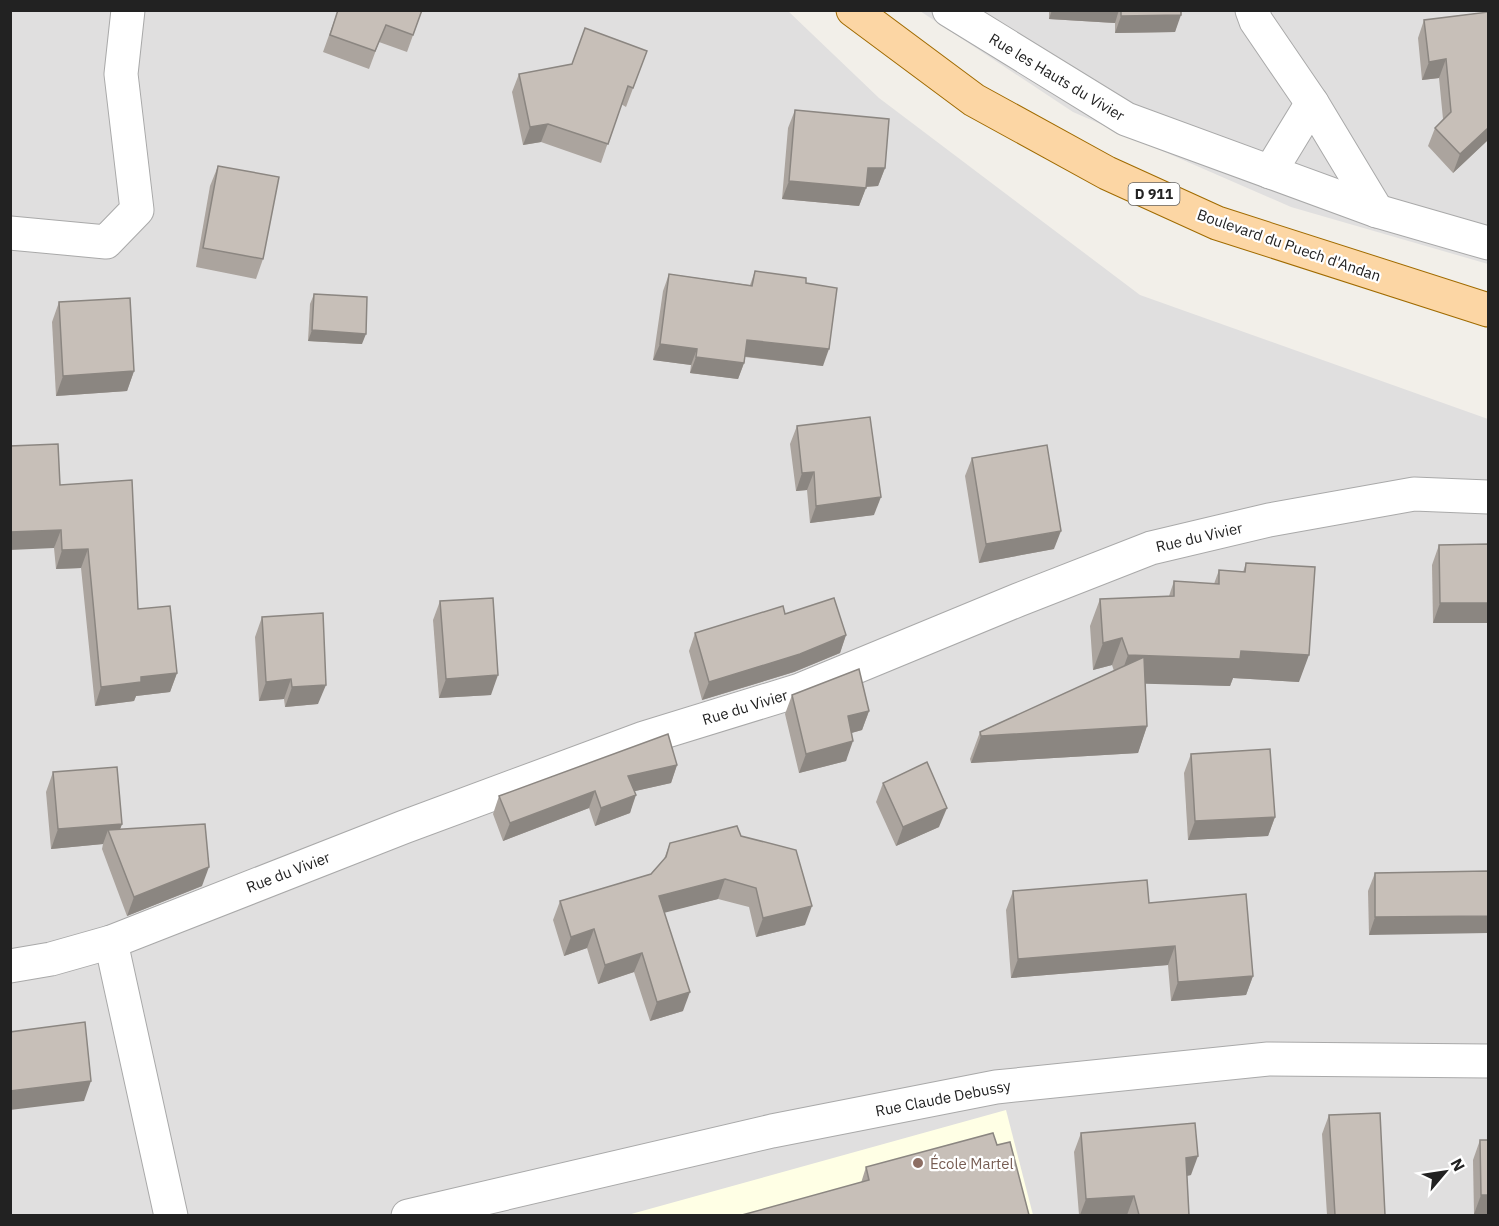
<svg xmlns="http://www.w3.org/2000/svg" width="1499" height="1226" viewBox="0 0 1499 1226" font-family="'IBM Plex Sans',sans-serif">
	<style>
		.residential { fill: #e0dfdf }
		.education { fill: #ffffe5 }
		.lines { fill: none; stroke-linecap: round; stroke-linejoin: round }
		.minor-casing { stroke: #a9a9a9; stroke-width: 35 }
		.primary-casing { stroke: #a06b00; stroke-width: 35 }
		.minor { stroke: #fff; stroke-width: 33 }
		.primary { stroke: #fcd6a4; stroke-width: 33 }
		.wall { fill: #aba49e }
		.shaded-wall { fill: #8b8681 }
		.building { fill: #c7bfb8; stroke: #8b8681; stroke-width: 1.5 }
		.education-dot { fill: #8d6e63; stroke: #fff; stroke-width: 2 }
		.labels { text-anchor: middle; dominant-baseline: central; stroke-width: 4.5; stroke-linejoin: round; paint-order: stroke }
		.shield { fill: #fff; stroke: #646464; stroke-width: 1.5 }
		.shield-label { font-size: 14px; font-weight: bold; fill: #222 }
		.street-label { font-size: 15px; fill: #222; stroke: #fff }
		.education-label { font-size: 15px; fill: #785e54; stroke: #fff; text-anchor: start }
	</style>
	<rect width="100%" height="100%" fill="#f2efe9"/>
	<g class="residential">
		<path d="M10,11H788L879,98L1140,295L1488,419V1215H11Z"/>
		<path d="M920,11H1488V264L1291,207L1073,112Z"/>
	</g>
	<path class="education" d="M1006,1110L1033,1215L624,1216Z"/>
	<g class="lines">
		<g class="minor-casing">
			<g id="minor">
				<path d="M949,10L1126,119L1377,211L1488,243"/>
				<path d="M1252,10L1256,21L1312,103"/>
				<path d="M1270,172L1312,103L1377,211"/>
				<path d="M10,233L106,242L137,210L121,74L128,10"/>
				<path d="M111,942L171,1216"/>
				<path d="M10,966L51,959L111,942L404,827L644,738L800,690L1018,600L1151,548L1269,520L1414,494L1488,497"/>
				<path d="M408,1216L772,1131L996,1087L1268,1059L1488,1061"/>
			</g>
		</g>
		<g class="primary-casing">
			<path id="primary" d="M853,10L974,100L1107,173L1217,223L1488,310"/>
		</g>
		<use href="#minor" class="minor"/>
		<use href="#primary" class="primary"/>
	</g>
	<g class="wall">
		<path d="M338,10H422L407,52L379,42L369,69L323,52Z"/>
		<path d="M1049,10H1181L1175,32L1115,33V23L1049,19Z"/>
		<path d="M1488,12V140L1453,173L1428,146L1435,128L1443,119L1439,78L1422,80L1418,38L1424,20Z"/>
		<path d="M647,51L626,107L621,104L601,163L541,142L523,145L512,92L519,74Z"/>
		<path d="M795,110L885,168L878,186L866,187L859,206L782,199L788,128Z"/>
		<path d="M218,166L263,259L256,279L196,267L210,186Z"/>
		<path d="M755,271L806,283L823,366L745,357L744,363L738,379L690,373L691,365L653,360L663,291L669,274L750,285Z"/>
		<path d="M314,294L362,344L308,341L310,304Z"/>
		<path d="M59,302L134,371L127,391L56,396L52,322Z"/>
		<path d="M797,426L874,515L810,523L807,490L796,491L790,444Z"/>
		<path d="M972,458L1054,549L979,563L965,476Z"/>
		<path d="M60,485L138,609L177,673L170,692L136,696L134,701L95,706L81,568L56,569L54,548Z"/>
		<path d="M1488,544V623H1433L1432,565L1439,545Z"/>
		<path d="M1246,563L1299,682L1233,678L1230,686L1145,683L1147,726L1138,753L971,763L970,759L980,732L1114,671L1112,665L1093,670L1090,626L1100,599L1169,596L1174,581L1214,584L1219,570L1243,572Z"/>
		<path d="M440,601L491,695L439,698L433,620Z"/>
		<path d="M785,614L846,635L840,653L794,672L702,700L689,651L695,633Z"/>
		<path d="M262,617L318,704L285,707L284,699L259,701L255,637Z"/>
		<path d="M792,695L869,711L862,730L851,733L846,761L799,773L785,714Z"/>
		<path d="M1191,754L1275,817L1268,836L1188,840L1184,773Z"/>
		<path d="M677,765L671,783L635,791L630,813L595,826L589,808L503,841L493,814L499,796Z"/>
		<path d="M53,772L122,824L120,829L202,886L127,916L102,849L103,844L51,849L46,792Z"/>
		<path d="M883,783L939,827L896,846L876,802Z"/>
		<path d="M741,836L805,925L756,937L749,907L718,899L664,912L683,1011L650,1021L634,972L598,984L587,948L564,956L553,920L560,901L651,874L664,859L670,843Z"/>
		<path d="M1488,871L1369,935L1368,891L1375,873Z"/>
		<path d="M1013,891L1149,903L1253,976L1246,995L1171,1001L1168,965L1011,978L1006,910Z"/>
		<path d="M1329,1115L1385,1215H1327L1322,1134Z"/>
		<path d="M1081,1133L1191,1175L1187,1176L1189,1215H1079L1074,1152Z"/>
		<path d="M1480,1140L1488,1214H1474L1473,1160Z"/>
		<path d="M997,1145L861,1183L866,1167Z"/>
	</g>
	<g class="shaded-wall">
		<path d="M1052,10H1119L1115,23L1049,19Z"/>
		<path d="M1181,15L1175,32L1115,33L1121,16Z"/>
		<path d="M1446,59L1439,78L1422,80L1429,62Z"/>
		<path d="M548,124L541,142L523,145L530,127Z"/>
		<path d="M1488,128V140L1453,173L1460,154Z"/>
		<path d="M868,168H885L878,186L861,187Z"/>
		<path d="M789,181L866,188L859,206L782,199Z"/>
		<path d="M312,330L366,334L362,344L308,341Z"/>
		<path d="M747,340L829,349L823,366L741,356Z"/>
		<path d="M660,344L697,349L691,365L653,360Z"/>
		<path d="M696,357L744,363L738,379L690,373Z"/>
		<path d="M134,371L127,391L56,396L63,376Z"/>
		<path d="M814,472L807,490L796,491L802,473Z"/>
		<path d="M881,497L874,515L810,523L816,506Z"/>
		<path d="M61,530L54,548L10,550V532Z"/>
		<path d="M1061,531L1054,549L979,563L986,544Z"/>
		<path d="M88,549L81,568L56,569L62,550Z"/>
		<path d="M1440,603H1488V623H1433Z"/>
		<path d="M846,635L840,653L794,672L702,700L709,682Z"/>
		<path d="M1122,638L1112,665L1093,670L1103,643Z"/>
		<path d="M1241,651L1309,655L1299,682L1233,678L1230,686L1118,683L1128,655Z"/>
		<path d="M177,673L170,692L136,696L134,701L95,706L101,687L141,677Z"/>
		<path d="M498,675L491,695L439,698L446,679Z"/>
		<path d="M291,679L284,699L259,701L266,682Z"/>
		<path d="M326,685L318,704L285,707L292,687Z"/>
		<path d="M869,711L862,730L841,736L848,716Z"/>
		<path d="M1147,726L1138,753L971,763L981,736Z"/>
		<path d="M853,741L846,761L799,773L806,754Z"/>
		<path d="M677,765L671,783L622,794L628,776Z"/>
		<path d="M595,791L589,808L503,841L510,823Z"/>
		<path d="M636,795L630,813L595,826L601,808Z"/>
		<path d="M947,808L939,827L896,846L903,827Z"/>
		<path d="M1275,817L1268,836L1188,840L1195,821Z"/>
		<path d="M122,824L115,843L108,830L103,844L51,849L58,829Z"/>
		<path d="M209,867L202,886L127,916L134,897Z"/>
		<path d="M725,879L718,899L652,916L659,896Z"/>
		<path d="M812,906L805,925L756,937L763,918Z"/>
		<path d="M1488,916V933L1369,935L1375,917Z"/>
		<path d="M594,929L587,948L564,956L571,937Z"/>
		<path d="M1175,946L1168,965L1011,978L1018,959Z"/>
		<path d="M642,953L634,972L598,984L605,965Z"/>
		<path d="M1253,976L1246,995L1171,1001L1178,982Z"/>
		<path d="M690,992L683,1011L650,1021L657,1002Z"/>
		<path d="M91,1081L84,1101L10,1110V1091Z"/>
		<path d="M1198,1156L1191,1175L1179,1177L1186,1158Z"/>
		<path d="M1481,1195H1488V1214H1474Z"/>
		<path d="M1134,1196L1127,1215H1080L1086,1199Z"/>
	</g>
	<g class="building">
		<path d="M338,10H422L413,35L386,25L375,51L330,35Z"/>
		<path d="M1121,10H1181V15L1121,16Z"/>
		<path d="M1488,12V128L1460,154L1435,128L1451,112L1446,59L1429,62L1424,20Z"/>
		<path d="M585,28L647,51L633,88L628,86L608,144L548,124L530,127L519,74L572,64Z"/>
		<path d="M795,110L889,119L885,168H868L866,188L789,181Z"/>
		<path d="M218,166L279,177L263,259L203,248Z"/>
		<path d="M755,271L806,278V283L837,288L829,349L747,340L744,363L696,357L697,349L660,344L669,274L752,286Z"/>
		<path d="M314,294L367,297L366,334L312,330Z"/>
		<path d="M130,298L134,371L63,376L59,302Z"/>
		<path d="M870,417L881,497L816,506L814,472L802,473L797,426Z"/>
		<path d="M58,444L60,485L132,480L138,609L170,606L177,673L141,677V682L101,687L88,549L62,550L61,530L10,532V446Z"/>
		<path d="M1047,445L1061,531L986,544L972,458Z"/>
		<path d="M1488,544V603H1440L1439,545Z"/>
		<path d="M1246,563L1315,567L1309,655L1241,651L1240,659L1128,655L1122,638L1103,643L1100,599L1174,596V581L1219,584V570L1245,572Z"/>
		<path d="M493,598L498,675L446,679L440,601Z"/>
		<path d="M834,598L846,635L800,654L709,682L695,633L783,606L785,614Z"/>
		<path d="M323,613L326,685L292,687L291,679L266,682L262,617Z"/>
		<path d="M1144,657L1147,726L981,736L980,732Z"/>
		<path d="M859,669L869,711L848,716L853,741L806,754L792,695Z"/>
		<path d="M668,734L677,765L628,776L636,795L601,808L595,791L510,823L499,796Z"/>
		<path d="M1270,749L1275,817L1195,821L1191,754Z"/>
		<path d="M927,762L947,808L903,827L883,783Z"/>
		<path d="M117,767L122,824L58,829L53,772Z"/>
		<path d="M205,824L209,867L134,897L108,830Z"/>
		<path d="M737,826L741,836L796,850L812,906L763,918L756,888L725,879L659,896L690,992L657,1002L642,953L605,965L594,929L571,937L560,901L651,874L666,857L670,843Z"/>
		<path d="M1488,871V916L1375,917V873Z"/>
		<path d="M1147,880L1149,903L1246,894L1253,976L1178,982L1175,946L1018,959L1013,891Z"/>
		<path d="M85,1022L91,1081L10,1091V1032Z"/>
		<path d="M1380,1113L1385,1215H1335L1329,1115Z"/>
		<path d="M1195,1123L1198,1156L1186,1158L1189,1215H1139L1134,1196L1086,1199L1081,1133Z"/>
		<path d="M993,1133L997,1145L1010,1142L1029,1215H742L869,1180L866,1167Z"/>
		<path d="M1480,1140H1488V1195H1481Z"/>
	</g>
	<circle class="education-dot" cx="918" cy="1163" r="6"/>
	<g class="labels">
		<rect class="shield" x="1128.5" y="183" width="51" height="22" rx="4.5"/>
		<g class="shield-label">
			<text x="1154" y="194">D 911</text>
		</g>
		<g class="street-label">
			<text transform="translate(1057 77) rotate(31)">Rue les Hauts du Vivier</text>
			<text transform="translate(1289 245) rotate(19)">Boulevard du Puech d'Andan</text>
			<text transform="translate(1199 537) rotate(-13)">Rue du Vivier</text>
			<text transform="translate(745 707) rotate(-17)">Rue du Vivier</text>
			<text transform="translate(288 872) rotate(-21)">Rue du Vivier</text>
			<text transform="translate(943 1098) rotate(-11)">Rue Claude Debussy</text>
		</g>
		<g class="education-label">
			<text x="930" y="1163">École Martel</text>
		</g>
	</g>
	<rect width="1499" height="1226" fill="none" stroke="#222222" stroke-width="24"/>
	<g transform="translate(1445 1172) rotate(61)" stroke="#ffffff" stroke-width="4.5" paint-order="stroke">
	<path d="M0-4.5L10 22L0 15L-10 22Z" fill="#222222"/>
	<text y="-9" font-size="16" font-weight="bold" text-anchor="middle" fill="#222222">N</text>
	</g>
</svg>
